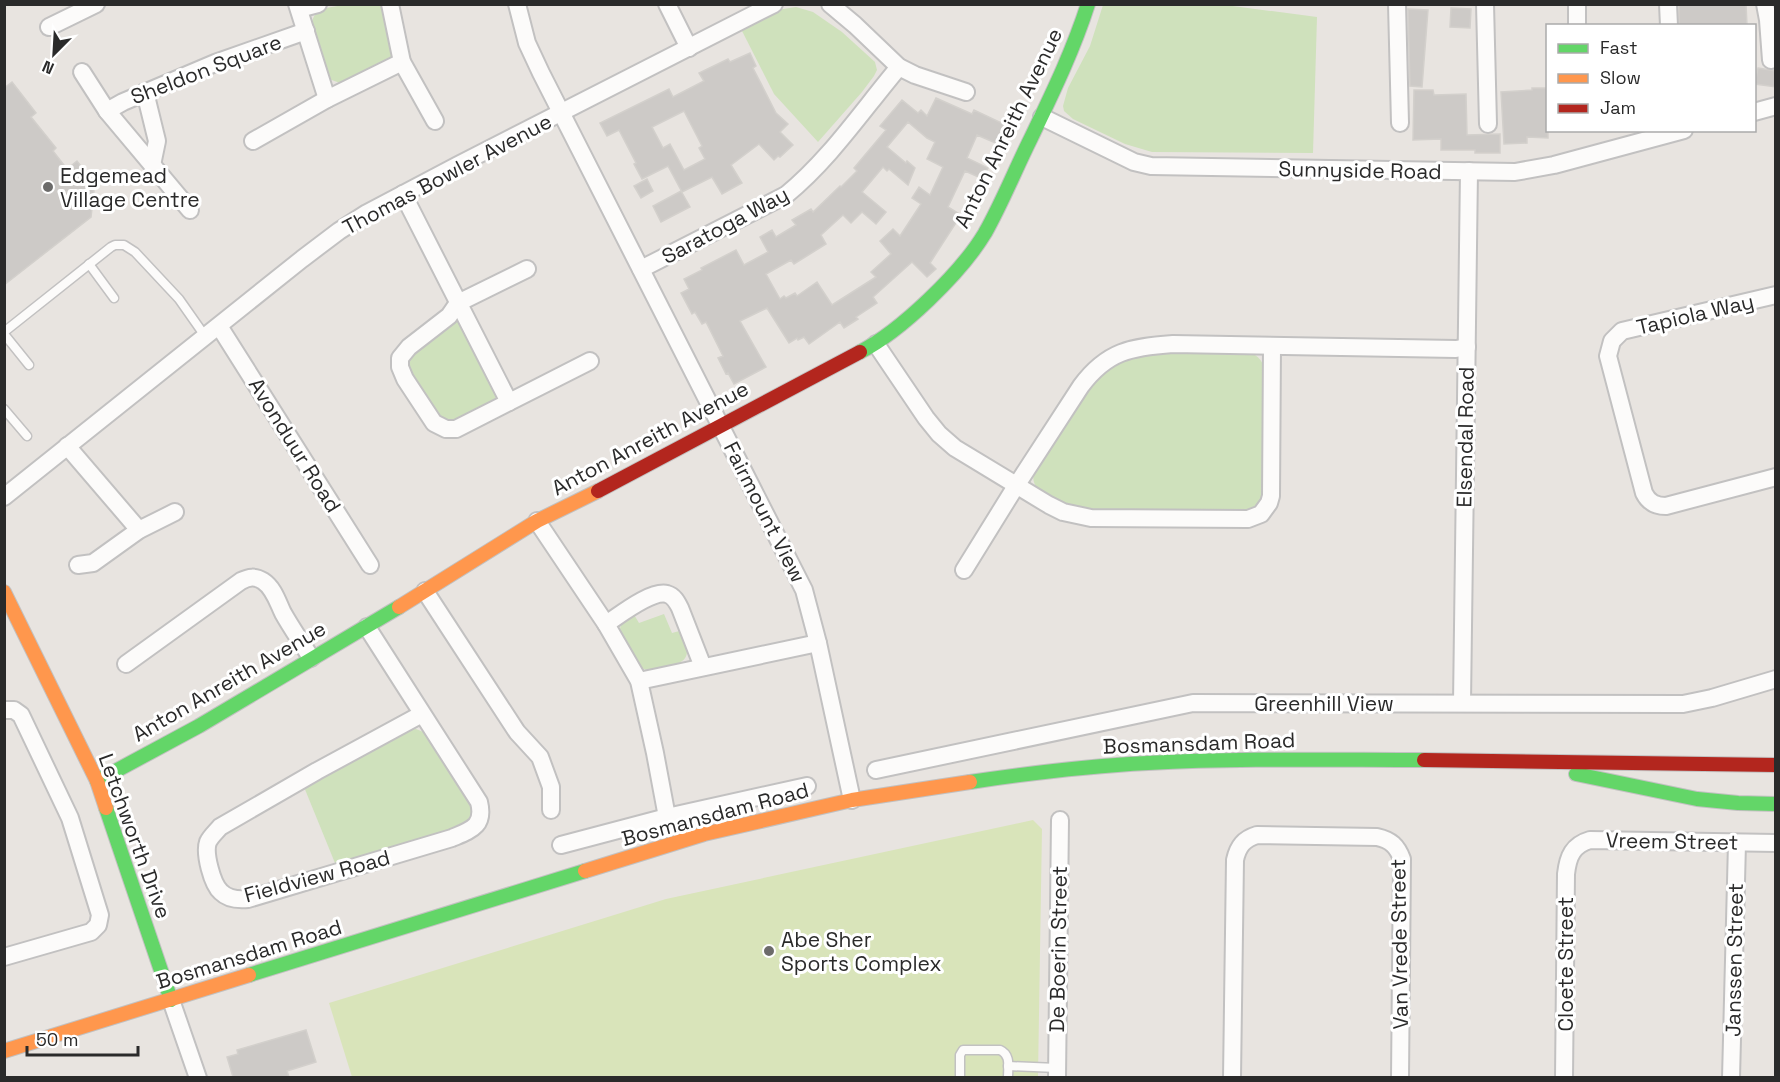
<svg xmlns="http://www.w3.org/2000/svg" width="1780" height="1082" viewBox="0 0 1780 1082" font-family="'Space Grotesk',sans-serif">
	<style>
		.green { fill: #cfe1bc }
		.pitch { fill: #d9e4ba }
		.building { fill: #cdcac7; stroke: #d3d0cc; stroke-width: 1.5; fill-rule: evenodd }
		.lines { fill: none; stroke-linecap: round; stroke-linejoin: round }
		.lane-casing { stroke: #c2c1c1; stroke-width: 11 }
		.street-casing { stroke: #c2c1c1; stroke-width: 20 }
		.fast-casing { stroke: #c2c1c1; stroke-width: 16 }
		.slow-casing { stroke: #c2c1c1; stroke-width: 16 }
		.jam-casing { stroke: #c2c1c1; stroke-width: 16 }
		.lane { stroke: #fcfbfa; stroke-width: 8 }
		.street { stroke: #fcfbfa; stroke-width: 16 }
		.fast { stroke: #63d668; stroke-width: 14 }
		.slow { stroke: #ff974d; stroke-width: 14 }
		.jam { stroke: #b3261e; stroke-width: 14 }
		.poi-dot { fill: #6c6b6a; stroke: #fff; stroke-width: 2 }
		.labels { text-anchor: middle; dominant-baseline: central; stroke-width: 6; stroke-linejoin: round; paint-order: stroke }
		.street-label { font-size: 21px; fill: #2a2a2a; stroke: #fff }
		.poi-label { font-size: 21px; fill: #2a2a2a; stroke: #fff; text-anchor: start }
	</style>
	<rect width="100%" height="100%" fill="#e8e4e0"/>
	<g class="green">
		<path d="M343,5H383L394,53L392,58L387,63L340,83L329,79L312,27C311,8 328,8 343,5Z"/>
		<path d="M1225,5L1317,17L1313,153L1152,152L1125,144L1073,119L1064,111L1063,106L1068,88L1090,46L1103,5Z"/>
		<path d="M796,7L813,12L842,32L875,62L877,70L874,76L862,92L818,142L774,94L741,29L777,10Z"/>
		<path d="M455,321L463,324L497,394L494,402L456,422H442L406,368L408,356Z"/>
		<path d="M1158,352L1251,353C1258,356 1262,360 1264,368L1263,497L1258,507L1248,512L1075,509L1040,492C1034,485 1032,480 1034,471L1091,383C1113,361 1129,358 1158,352Z"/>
		<path d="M633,613L639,623L664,614L672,633L683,630C690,655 691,662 663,668C654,670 648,672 640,667L619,634L621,624Z"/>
		<path d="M416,729L426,733L471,801L473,812L468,821L440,836L337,868L304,787L408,730Z"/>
	</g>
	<path class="pitch" d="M1033,820L1042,829L1038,1077H352L329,1003L666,899Z"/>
	<g class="building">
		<path d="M1679,4H1746L1747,26H1679Z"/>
		<path d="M1451,8L1471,9L1470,28L1450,27Z"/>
		<path d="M1408,9L1428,10L1422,87L1410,86Z"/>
		<path d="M750,53L756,66L753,68L776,113L788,124L780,132L793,145L780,157L778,156L774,160L759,144L731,165L742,183L722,194L712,177L682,192L668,166L642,179L634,164L636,163L619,130L607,136L600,123L669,89L673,97L704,81L699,73L728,59L730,62ZM684,111L702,146L699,148L705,159L684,170L670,144L663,148L652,127Z"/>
		<path d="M1758,68L1776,71V87L1755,84Z"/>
		<path d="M12,82L36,113L31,117L56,148L53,151L67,169L77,161L91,179L87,183L94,191L91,217L4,285V88Z"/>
		<path d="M1532,88H1548V138L1527,137V143L1504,144L1501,92L1532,90Z"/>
		<path d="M1414,90H1433L1434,95L1466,94L1467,135L1500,134V153H1475V150H1441V139L1413,140Z"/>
		<path d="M936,98L972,114L974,110L1006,125L998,144L977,135L967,158L988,168L983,179L965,171L948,207L961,215L930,263L936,269L927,277L912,262L873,297L877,303L856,317L858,319L844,328L840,322L809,344L804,337L798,340L797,338L789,343L767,308L740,321L766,367L734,384L728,373L726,374L718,358L723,356L706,322L702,324L695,312L692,314L681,293L689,289L684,279L702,270L701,268L736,250L744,265L768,252L760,237L772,230L776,237L796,225L792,220L811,209L813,212L840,186L841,187L857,171L854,168L886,130L880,126L902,100L918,113L921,110L927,116ZM908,122L927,138L935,142L927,159L943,167L930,195L919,187L912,198L921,204L900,236L893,229L880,241L891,254L871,272L876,277L832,305L817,282L797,296L795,293L786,298L784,296L780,299L766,274L791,260L794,264L826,244L821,235L843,215L851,223L862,212L876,224L886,212L862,192L883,167L887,171L889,169L908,185L915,168L907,161L906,163L887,147Z"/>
		<path d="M647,179L653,191L641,198L634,186Z"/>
		<path d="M681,191L690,207L661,222L653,206Z"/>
		<path d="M306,1030L316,1062L287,1071L289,1077H233L227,1057L238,1054L237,1050Z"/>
	</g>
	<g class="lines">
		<g class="lane-casing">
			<g id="lane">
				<path d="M89,264L114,298"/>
				<path d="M4,332L111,247L115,245H124L135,252L179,299L205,336"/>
				<path d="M4,334L29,365"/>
				<path d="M4,409L27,436"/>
				<path d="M1008,1066L1057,1068"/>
				<path d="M960,1078V1055L963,1050H1000C1011,1055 1008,1066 1008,1078"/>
			</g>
		</g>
		<g class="street-casing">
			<g id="street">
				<path d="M297,4L327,99"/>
				<path d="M390,4L402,62L435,121"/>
				<path d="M517,4L527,43L541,73L804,590L818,643L852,800"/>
				<path d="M667,4L689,48"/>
				<path d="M830,4L855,25L899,67L915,75L966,92"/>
				<path d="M1397,4L1400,123"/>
				<path d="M1485,4L1488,124"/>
				<path d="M1577,4V26"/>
				<path d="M1668,4L1669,26"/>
				<path d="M1765,4L1768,20L1771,60"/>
				<path d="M299,9L318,4"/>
				<path d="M49,27L96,4"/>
				<path d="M82,72L107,111L190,210"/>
				<path d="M145,92L157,141L152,165"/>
				<path d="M107,111L123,102L215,63L306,31"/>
				<path d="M1754,112L1776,106"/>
				<path d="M1042,117L1134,162L1151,166L1515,172L1554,165L1684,130"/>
				<path d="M253,141L327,99L402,62"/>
				<path d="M403,194L509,402"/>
				<path d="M527,269L458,303L449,316L409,347L400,358V367L405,379L434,423L446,429H456L590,361"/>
				<path d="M641,269L786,195C830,159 862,111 899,67"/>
				<path d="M1776,295L1622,331L1612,341L1608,356L1644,493C1649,503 1656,506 1666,506L1776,477"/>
				<path d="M219,326L370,565"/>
				<path d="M876,344L926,418L939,434L955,448L1049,505L1063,512L1091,518L1248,519L1261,514L1269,503L1271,496L1272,346"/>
				<path d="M67,446L139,530"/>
				<path d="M4,497L302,259L339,231L367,213L458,165L774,4"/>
				<path d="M537,521L606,624L639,681L655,753L667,817"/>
				<path d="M78,565L93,563L139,530L175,512"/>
				<path d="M964,570L1016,486L1081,386C1107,351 1131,347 1173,344L1456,349L1467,347"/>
				<path d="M425,591L517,732L540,757L551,787V810"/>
				<path d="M606,624C620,615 651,590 667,594C674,596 677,602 680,608L703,667"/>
				<path d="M367,627L479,802C485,826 471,830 452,838L248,899C238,900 228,899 221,892C212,884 204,853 208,842C211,836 216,832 220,827L317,771L422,714"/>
				<path d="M126,664L241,581C249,577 255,576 263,581C274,588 278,603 283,613C292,629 302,643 311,658"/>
				<path d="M639,681L818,643"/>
				<path d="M1462,703L1469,171"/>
				<path d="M4,710H14L21,715L70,818L100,915L98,925L91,932L4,957"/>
				<path d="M876,770L1193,703L1683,704L1712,698L1776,679"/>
				<path d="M561,845L667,817L807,786"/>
				<path d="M171,1000L198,1078"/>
				<path d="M1057,1078L1060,820"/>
				<path d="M1232,1078L1235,860C1238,846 1244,839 1257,835L1377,837C1391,840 1397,846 1402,859L1400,1078"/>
				<path d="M1564,1078L1566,874C1568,856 1573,845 1590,840L1776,843"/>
				<path d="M1731,1078L1737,843"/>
			</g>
		</g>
		<g class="fast-casing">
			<g id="fast">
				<path d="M860,352C901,331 961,273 985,233C1002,203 1015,170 1031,138C1052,94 1073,51 1088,4"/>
				<path d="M1576,774L1697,799L1738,803L1776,804"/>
				<path d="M97,781L199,726L399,607"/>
				<path d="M970,782C1030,773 1089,766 1148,763C1240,758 1332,760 1424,760"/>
				<path d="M106,808L171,1000"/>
				<path d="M249,975L585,871"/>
			</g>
		</g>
		<g class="slow-casing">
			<g id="slow">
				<path d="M4,592L97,781L106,808"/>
				<path d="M399,607L537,521L598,491"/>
				<path d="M585,871L704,834L852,800L970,782"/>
				<path d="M4,1051L249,975"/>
			</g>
		</g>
		<g class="jam-casing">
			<g id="jam">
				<path d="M598,491L860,352"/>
				<path d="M1424,760L1776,765"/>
			</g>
		</g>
		<use href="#lane" class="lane"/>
		<use href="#street" class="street"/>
		<use href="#fast" class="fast"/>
		<use href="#slow" class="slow"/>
		<use href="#jam" class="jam"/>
	</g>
	<g class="poi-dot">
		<circle cx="48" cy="187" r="6"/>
		<circle cx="769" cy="951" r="6"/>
	</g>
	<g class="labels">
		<g class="street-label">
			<text transform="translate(206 69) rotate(-21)">Sheldon Square</text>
			<text transform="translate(1008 128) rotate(-64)">Anton Anreith Avenue</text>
			<text transform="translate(1360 170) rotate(1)">Sunnyside Road</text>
			<text transform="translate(447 174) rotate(-28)">Thomas Bowler Avenue</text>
			<text transform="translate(725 225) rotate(-28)">Saratoga Way</text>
			<text transform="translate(1695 314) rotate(-13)">Tapiola Way</text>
			<text transform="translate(1465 437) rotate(-89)">Elsendal Road</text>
			<text transform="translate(650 438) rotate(-28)">Anton Anreith Avenue</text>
			<text transform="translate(295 445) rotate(58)">Avonduur Road</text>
			<text transform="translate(765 512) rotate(63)">Fairmount View</text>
			<text transform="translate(229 681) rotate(-30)">Anton Anreith Avenue</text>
			<text x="1324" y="703">Greenhill View</text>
			<text transform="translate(1199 743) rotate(-2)">Bosmansdam Road</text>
			<text transform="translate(715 814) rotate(-15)">Bosmansdam Road</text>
			<text transform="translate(135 836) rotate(70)">Letchworth Drive</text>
			<text transform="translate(1672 841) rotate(1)">Vreem Street</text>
			<text transform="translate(317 876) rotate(-15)">Fieldview Road</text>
			<text transform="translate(1399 944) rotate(-91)">Van Vrede Street</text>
			<text transform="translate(1058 949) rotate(-89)">De Boerin Street</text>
			<text transform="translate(249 954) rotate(-17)">Bosmansdam Road</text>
			<text transform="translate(1734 960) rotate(-89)">Janssen Street</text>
			<text transform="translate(1565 964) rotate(-90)">Cloete Street</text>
		</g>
		<g class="poi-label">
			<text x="60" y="175">Edgemead<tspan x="60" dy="24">Village Centre</tspan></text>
			<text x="781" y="939">Abe Sher<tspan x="781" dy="24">Sports Complex</tspan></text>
		</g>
	</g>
	<rect width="1780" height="1082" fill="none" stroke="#2a2a2a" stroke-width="12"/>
	<rect x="1546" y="24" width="210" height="108" fill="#ffffff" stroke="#aaaaaa" stroke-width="1.5"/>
	<rect x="1558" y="44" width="30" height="9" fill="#63d668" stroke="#aaaaaa" stroke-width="1.5"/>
	<text x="1600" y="54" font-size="18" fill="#2a2a2a">Fast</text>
	<rect x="1558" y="74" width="30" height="9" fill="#ff974d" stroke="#aaaaaa" stroke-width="1.5"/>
	<text x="1600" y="84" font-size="18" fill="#2a2a2a">Slow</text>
	<rect x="1558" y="104" width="30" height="9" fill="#b3261e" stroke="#aaaaaa" stroke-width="1.5"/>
	<text x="1600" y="114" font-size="18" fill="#2a2a2a">Jam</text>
	<g transform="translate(54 54) rotate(204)" stroke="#ffffff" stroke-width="4.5" paint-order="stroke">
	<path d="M0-4.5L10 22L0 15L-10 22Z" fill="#2a2a2a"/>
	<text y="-9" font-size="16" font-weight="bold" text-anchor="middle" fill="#2a2a2a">N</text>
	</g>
	<path d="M27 1046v9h111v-9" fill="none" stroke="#2a2a2a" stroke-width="3"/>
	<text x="36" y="1046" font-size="18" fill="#2a2a2a" stroke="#ffffff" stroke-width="4.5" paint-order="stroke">50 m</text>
</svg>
